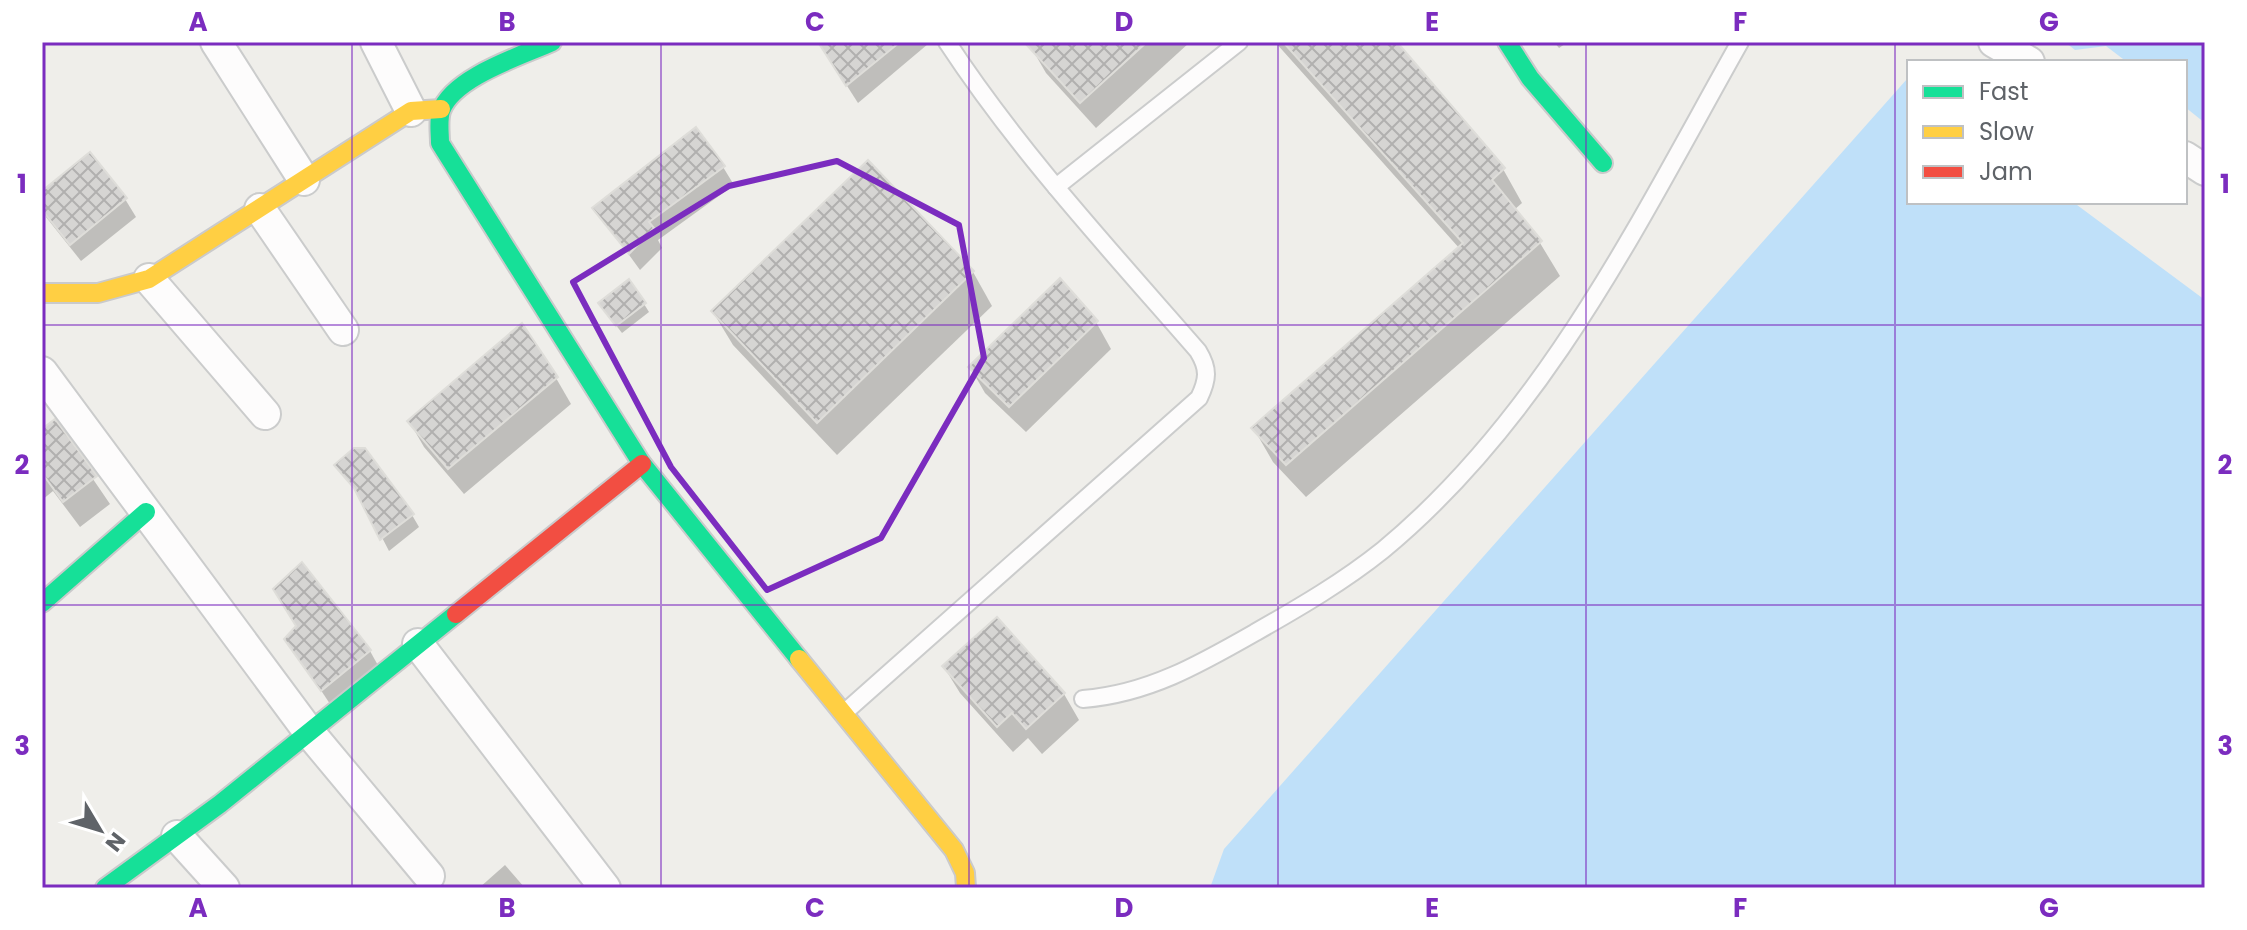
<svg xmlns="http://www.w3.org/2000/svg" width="2247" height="930" viewBox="0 0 2247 930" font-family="Poppins,sans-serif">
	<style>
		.water { fill: #bfe0f9 }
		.shadow { fill: #0003 }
		.building { fill: url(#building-cross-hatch); stroke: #deddd9; stroke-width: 2 }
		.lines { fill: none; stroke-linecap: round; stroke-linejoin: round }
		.lane-casing { stroke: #cbcccc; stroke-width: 20 }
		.street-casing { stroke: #cbcccc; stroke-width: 34 }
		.fast-casing { stroke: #cacacb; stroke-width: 22 }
		.slow-casing { stroke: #cacacb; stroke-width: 22 }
		.jam-casing { stroke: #cacacb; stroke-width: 22 }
		.lane { stroke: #fdfcfc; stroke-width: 16 }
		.street { stroke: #fdfcfc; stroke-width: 30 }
		.fast { stroke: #16e098; stroke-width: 18 }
		.slow { stroke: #ffcf43; stroke-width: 18 }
		.jam { stroke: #f24e42; stroke-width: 18 }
		.marked { fill: none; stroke: #7b2cbf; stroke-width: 6; stroke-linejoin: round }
		.grid { fill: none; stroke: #7b2cbf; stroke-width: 2; stroke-opacity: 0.55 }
		.neatline { fill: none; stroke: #7b2cbf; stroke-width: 3 }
		.grid-label { font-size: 26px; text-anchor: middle; font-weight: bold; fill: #7b2cbf }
	</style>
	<defs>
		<pattern id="building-cross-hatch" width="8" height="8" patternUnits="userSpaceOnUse" patternTransform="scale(2)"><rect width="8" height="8" fill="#d6d5d3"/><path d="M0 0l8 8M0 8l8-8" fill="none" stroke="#b1b0af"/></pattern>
	</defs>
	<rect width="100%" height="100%" fill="#efeeea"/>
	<g class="water">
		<path d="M2065,42H2205V123L2185,107V62H2127L2106,46L2075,50Z"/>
		<path d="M1907,79L1909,202H2073L2205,300V888H1210L1224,849Z"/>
	</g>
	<g class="shadow">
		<path d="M829,42H927L928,44L858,103L833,64Z"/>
		<path d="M1036,42H1190L1096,128L1046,73L1031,47Z"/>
		<path d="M1275,42H1394L1503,169L1522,203L1514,210L1540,243L1560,276L1306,497L1273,462L1254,429L1460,249Z"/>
		<path d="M1554,42H1568L1559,48Z"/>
		<path d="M868,163L973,272L992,306L837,455L733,345L713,312Z"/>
		<path d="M723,167L734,185L658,240L662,248L640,270L595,208Z"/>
		<path d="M42,194L125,199L136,217L81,261L46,217Z"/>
		<path d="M644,304L649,312L622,333L605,311Z"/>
		<path d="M1096,322L1111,349L1026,432L985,393L970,367Z"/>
		<path d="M556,378L571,404L464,494L424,447L409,421Z"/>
		<path d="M54,422L110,504L80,527L53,491L42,500V431Z"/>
		<path d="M337,465L412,515L419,527L389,551L361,497Z"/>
		<path d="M298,627L370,651L380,669L332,707L287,639Z"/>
		<path d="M944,667L1064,694L1079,720L1042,754L1028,738L1013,752L960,693Z"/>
		<path d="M505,865L525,888H479Z"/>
	</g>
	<g class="building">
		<path d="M818,42H900L846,86Z"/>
		<path d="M1024,42H1147L1080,103Z"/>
		<path d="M1283,42H1397L1505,168L1492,180L1542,241L1286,465L1251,428L1463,243Z"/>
		<path d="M696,127L725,166L649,222L654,228L629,254L592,208Z"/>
		<path d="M90,152L127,198L70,245L42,210V191Z"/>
		<path d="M868,160L974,271L817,423L711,311Z"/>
		<path d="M1060,278L1098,321L1009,407L968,367Z"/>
		<path d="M629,279L646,303L616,326L598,303Z"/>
		<path d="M522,323L558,377L448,469L407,421Z"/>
		<path d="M55,419L97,476L63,502L42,473V429Z"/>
		<path d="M354,448H365L414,514L380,540L354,488L334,465Z"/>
		<path d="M302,562L371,650L321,691L284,639L296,626L273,589Z"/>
		<path d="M997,617L1065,693L1026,729L1012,713L997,727L942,666Z"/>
	</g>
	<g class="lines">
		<g class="lane-casing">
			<g id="lane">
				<path d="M1056,187L1239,42"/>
				<path d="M1083,699C1148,694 1200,664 1256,632C1300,607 1343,582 1383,550C1545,416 1639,221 1740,42"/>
				<path d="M845,712L1199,398C1208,379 1209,369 1198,351C1111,251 1020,153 947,42"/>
			</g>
		</g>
		<g class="street-casing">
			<g id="street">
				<path d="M216,42L304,180"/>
				<path d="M376,42L411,111"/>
				<path d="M1994,42L2029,62"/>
				<path d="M2185,157L2205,170"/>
				<path d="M260,209L343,330"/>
				<path d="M149,279L265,414"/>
				<path d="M42,372L309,732L429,876"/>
				<path d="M418,644L605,888"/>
				<path d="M177,836L224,888"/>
			</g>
		</g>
		<g class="fast-casing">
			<g id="fast">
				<path d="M552,42C521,56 453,77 441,111C438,121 440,133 440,143L642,464L799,659"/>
				<path d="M1507,42L1530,78L1603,163"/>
				<path d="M42,603L146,512"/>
				<path d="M105,888L220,804L456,614"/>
			</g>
		</g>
		<g class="slow-casing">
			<g id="slow">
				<path d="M42,293H98L149,279L411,111L441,109"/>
				<path d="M799,659L954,850L965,873L966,888"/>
			</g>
		</g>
		<g class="jam-casing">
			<path id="jam" d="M456,614L642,464"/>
		</g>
		<use href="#lane" class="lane"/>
		<use href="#street" class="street"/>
		<use href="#fast" class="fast"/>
		<use href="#slow" class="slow"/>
		<use href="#jam" class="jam"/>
	</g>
	<path class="marked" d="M837,161L959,225L984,358L881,538L767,590L671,467L573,282L729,186Z"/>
	<path class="grid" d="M352,42V888M661,42V888M969,42V888M1278,42V888M1586,42V888M1895,42V888M42,325H2205M42,605H2205"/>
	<rect width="2247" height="930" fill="none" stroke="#ffffff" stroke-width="88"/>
	<rect x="1907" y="60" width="280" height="144" fill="#ffffff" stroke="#bfc1c3" stroke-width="2"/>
	<rect x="1923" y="86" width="40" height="12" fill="#16e098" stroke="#bfc1c3" stroke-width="2"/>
	<text x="1979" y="100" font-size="24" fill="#5f6368">Fast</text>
	<rect x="1923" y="126" width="40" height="12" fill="#ffcf43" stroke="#bfc1c3" stroke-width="2"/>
	<text x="1979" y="140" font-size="24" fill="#5f6368">Slow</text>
	<rect x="1923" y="166" width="40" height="12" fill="#f24e42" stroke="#bfc1c3" stroke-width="2"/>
	<text x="1979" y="180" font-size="24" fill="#5f6368">Jam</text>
	<g transform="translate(100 830) rotate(128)" stroke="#ffffff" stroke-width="6" paint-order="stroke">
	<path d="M0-6L14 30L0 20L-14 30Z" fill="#5f6368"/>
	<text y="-12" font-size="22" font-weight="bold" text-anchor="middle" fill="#5f6368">N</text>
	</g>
	<rect x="44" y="44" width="2159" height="842" class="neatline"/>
	<g class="grid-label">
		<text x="198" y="31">A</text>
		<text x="507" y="31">B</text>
		<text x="815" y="31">C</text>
		<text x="1124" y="31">D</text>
		<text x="1432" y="31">E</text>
		<text x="1740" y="31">F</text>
		<text x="2049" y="31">G</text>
		<text x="22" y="193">1</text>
		<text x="2225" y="193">1</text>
		<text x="22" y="474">2</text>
		<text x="2225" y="474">2</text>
		<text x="22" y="755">3</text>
		<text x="2225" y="755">3</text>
		<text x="198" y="917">A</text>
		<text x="507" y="917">B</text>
		<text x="815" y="917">C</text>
		<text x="1124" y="917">D</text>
		<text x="1432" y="917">E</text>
		<text x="1740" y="917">F</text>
		<text x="2049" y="917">G</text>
	</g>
</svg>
